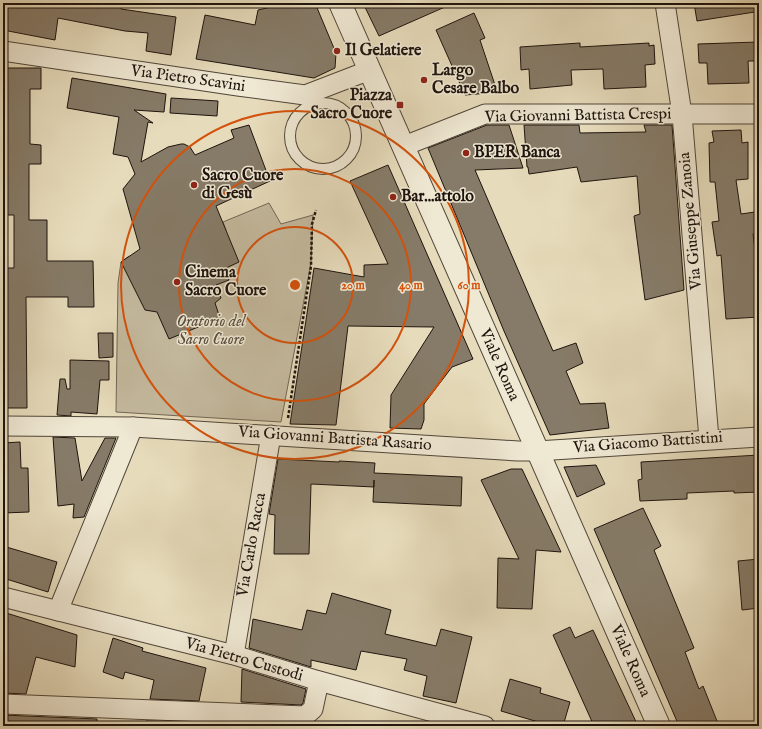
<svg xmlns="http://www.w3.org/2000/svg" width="762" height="729" viewBox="0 0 762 729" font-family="'IM FELL English',serif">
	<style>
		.green { fill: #c4b99e; stroke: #716656 }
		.building { fill: #867b68; stroke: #1e140e }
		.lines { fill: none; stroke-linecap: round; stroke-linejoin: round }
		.service-casing { stroke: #504639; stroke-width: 12 }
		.minor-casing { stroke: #504639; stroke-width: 21 }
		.tertiary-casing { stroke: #504639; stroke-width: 24 }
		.path { stroke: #1e140e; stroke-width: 2.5; stroke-dasharray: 3 2; stroke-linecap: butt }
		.service { stroke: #efe8d3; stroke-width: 10 }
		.minor { stroke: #efe8d3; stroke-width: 19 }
		.tertiary { stroke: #efe8d3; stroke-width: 22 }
		.ring { fill: none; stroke: #d4520c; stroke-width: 2 }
		.poi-dot { fill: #8f2418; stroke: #efe8d3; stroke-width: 1.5 }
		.labels { text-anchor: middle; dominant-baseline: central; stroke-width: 3; stroke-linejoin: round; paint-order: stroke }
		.poi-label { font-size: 16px; font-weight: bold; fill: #1e140e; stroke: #efe8d3; text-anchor: start }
		.street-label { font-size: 16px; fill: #1e140e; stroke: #efe8d3 }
		.park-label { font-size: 16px; font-style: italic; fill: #584e40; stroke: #efe8d3 }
		.centre { fill: #d4520c; stroke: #efe8d3; stroke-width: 2 }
		.ring-label { font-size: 12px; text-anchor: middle; font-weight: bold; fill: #d4520c; stroke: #efe8d3; stroke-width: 3; stroke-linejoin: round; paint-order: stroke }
	</style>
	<rect width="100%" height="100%" fill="#e6dbbb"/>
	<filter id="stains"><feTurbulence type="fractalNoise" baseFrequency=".005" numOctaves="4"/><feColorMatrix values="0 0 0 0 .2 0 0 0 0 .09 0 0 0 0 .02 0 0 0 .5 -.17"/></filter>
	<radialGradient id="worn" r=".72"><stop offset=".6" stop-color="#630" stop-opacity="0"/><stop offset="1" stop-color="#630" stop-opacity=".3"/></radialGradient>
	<path class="green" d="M269,203L281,224L313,215L311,263L281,422L116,412L118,283L121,262L129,256L137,270L226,230L223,222Z"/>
	<g class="building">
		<path d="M3,3H122L121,9L176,17L171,55L146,51L148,33L125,31L58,18L55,40L3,30Z"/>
		<path d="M279,3H315L336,53L335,68L314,78L196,59L205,15L255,25L258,10L280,5Z"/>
		<path d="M363,3H454L379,36Z"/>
		<path d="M694,3H754L755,12L697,21Z"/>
		<path d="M474,13L485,38L480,40L495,85L489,87V93L465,95L436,30Z"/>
		<path d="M758,42V61H748L749,83L708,84L707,63H699L698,44Z"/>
		<path d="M580,43V47L649,43V46L654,45L655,64L645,65L646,87L604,89L603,69L571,70L572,85L530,89L529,69L521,70L520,47Z"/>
		<path d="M3,68H41V89H30V144L41,145V164H29V220H47V261H93L94,307H68V297H26L27,408H3V268H14V215H3Z"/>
		<path d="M72,78L166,94L164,112L134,110L153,123L148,122L141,162L168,147L181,144H184L190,147L195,155L234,138L231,130L249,125L270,181L216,206L239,262L224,269L229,280L216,285L221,298L215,303L220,318L169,339L157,312L145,310L121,262L140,249L123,189L135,174L128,157L113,154L119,117L67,108Z"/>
		<path d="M171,98L218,101L217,116L170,113Z"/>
		<path d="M487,125H509L523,168L475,170L553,351L576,343L583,363L566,371L580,404L605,403L609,428L550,435L504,331L428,148Z"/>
		<path d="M524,125H579L580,133L646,132L644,125H672L684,290L645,300L634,216L640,214L637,176L581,182L577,167L529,174L528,167H527Z"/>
		<path d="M741,130L742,143L748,142V179L736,180L741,214L755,212L758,233L753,234L759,280V317L726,319L721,255L717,256L712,222L719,221L715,182H710L709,143L714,142L712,131Z"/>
		<path d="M388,165L473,359L452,367L424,404V420L421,429L390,428L391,395L434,327L348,326L336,425L290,424L314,268L364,277V265L388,264L350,181Z"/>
		<path d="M98,333H113V357L99,358Z"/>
		<path d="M70,360L109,361V380H100L97,414L71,412V416L57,415L60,379H65L67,389H70Z"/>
		<path d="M53,437L75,438L82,481L105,438H116L84,517L73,518L74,504L58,506Z"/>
		<path d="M20,442L21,468H28L29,512L3,513V443Z"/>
		<path d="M759,455V492L734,493V491L687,493V499L640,501L638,480L642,479L641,462Z"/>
		<path d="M278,459L339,462V461L375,463L374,473L462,477L461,506L373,502L374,480V487L311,484L309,554H274L275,515L269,514Z"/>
		<path d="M596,465L605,484L577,497L564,467Z"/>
		<path d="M511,469H522L561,552L536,550L532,609L497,608L498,558L519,559L481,480Z"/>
		<path d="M643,508L661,546L654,550L694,648L685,652L699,689L703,686L719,726H679L594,529Z"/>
		<path d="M3,546L57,562L48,592L3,578Z"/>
		<path d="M759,559V608L742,610L738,561Z"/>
		<path d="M332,593L391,610L385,634L436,646L441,629L472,637L456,703L423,696L427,676L404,670L407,659L361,651L356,670L311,660V667L249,648L253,619L302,630L307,610L326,614Z"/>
		<path d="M3,612L77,635L75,667L36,657L26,694L3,693Z"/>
		<path d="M570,627L575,638L593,630L638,726H594L553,635Z"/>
		<path d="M113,638L143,648L142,651L206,668L199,701L150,699L154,680L125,672L123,679L103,672Z"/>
		<path d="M242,669L306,689L303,703L301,705L241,702Z"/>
		<path d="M510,679L541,688L540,693L570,702L563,726H552L501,711Z"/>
		<path d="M3,715L97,719V726H3Z"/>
		<path d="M146,721L195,723L194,726H144Z"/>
	</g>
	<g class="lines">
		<g class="service-casing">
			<circle id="service" cx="323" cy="136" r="33"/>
		</g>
		<g class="minor-casing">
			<g id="minor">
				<path d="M665,3L682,114L709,439"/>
				<path d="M3,51L238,86L305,95L370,70"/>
				<path d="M404,146L485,114H759"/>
				<path d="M3,426L133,427L518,451H537L759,437"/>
				<path d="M3,597L234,655L319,681L485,726"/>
				<path d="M58,611L133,427"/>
				<path d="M234,655L271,435"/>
				<path d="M3,704L305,716L313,709L319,681"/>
			</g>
		</g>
		<g class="tertiary-casing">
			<path id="tertiary" d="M340,3L659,726"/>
		</g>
		<path class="path" d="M288,418L311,266L312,224L316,210"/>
		<use href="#service" class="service"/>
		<use href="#minor" class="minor"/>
		<use href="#tertiary" class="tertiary"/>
	</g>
	<g class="ring">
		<circle cx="295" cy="285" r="58"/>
		<circle cx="295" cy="285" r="116"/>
		<circle cx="295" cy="285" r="174"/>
	</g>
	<g class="poi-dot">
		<circle cx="337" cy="51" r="4"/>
		<circle cx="424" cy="80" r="4"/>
		<rect x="396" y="101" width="8" height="8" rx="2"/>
		<circle cx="466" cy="153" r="4"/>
		<circle cx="194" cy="185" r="4"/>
		<circle cx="393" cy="197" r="4"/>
		<circle cx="177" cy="282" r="4"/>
	</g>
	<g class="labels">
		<g class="poi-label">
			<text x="345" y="51">Il Gelatiere</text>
			<text x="432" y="71">Largo<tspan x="432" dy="18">Cesare Balbo</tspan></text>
			<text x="392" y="96" text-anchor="end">Piazza<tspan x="392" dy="18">Sacro Cuore</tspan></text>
			<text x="474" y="153">BPER Banca</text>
			<text x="202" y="176">Sacro Cuore<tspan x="202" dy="18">di Gesù</tspan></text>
			<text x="401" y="197">Bar...attolo</text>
			<text x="185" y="273">Cinema<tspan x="185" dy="18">Sacro Cuore</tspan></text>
		</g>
		<g class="street-label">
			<text transform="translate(188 79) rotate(8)">Via Pietro Scavini</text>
			<text transform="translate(578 116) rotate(-1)">Via Giovanni Battista Crespi</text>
			<text transform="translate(691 221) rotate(-95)">Via Giuseppe Zanoia</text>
			<text transform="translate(499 365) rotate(66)">Viale Roma</text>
			<text transform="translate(335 439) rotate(4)">Via Giovanni Battista Rasario</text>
			<text transform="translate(648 443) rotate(-4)">Via Giacomo Battistini</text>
			<text transform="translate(252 545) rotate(-80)">Via Carlo Racca</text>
			<text transform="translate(244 660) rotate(16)">Via Pietro Custodi</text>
			<text transform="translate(630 661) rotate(66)">Viale Roma</text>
		</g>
		<g class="park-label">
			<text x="211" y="322">Oratorio del<tspan x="211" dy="18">Sacro Cuore</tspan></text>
		</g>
	</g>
	<circle cx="295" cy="285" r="6" class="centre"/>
	<g class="ring-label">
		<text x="353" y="289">20 m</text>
		<text x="411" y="289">40 m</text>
		<text x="469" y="289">60 m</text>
	</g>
	<rect width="762" height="729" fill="none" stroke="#e6dbbb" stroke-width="16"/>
	<rect x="4" y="4" width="754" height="721" fill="none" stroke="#1e140e" stroke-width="2"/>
	<rect x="8" y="8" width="746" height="713" fill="none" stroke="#1e140e"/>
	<rect width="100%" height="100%" filter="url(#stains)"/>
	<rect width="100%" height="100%" fill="url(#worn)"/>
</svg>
